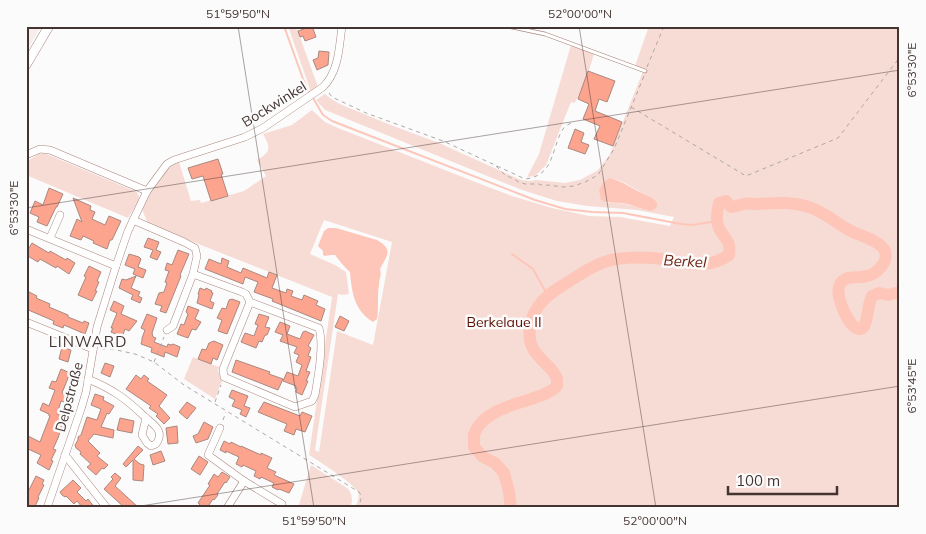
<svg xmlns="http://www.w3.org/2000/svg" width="926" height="534" viewBox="0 0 926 534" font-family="Mulish,sans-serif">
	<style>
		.built { fill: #f7edeb }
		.green { fill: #f7dcd5; fill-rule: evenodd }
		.water { fill: #fec6b9 }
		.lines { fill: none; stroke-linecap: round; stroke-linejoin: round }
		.stream { stroke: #fec6b9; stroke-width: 2 }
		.river { stroke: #fec6b9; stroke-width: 12 }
		.building { fill: #fda48f; stroke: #aa887f }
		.service-casing { stroke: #aa877f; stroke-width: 4.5 }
		.minor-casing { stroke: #aa877f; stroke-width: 8 }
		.tertiary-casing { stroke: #aa877f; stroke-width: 10 }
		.path { stroke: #aea7a6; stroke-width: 1; stroke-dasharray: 4 4; stroke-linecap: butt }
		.service { stroke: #fff; stroke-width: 3 }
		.minor { stroke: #fff; stroke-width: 7 }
		.tertiary { stroke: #fff; stroke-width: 9 }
		.ticks { fill: none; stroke: #443532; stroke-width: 1; stroke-opacity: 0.45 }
		.labels { text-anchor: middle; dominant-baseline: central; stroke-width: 5; stroke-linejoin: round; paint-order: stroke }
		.street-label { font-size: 14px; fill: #443532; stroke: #fbfbfb }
		.park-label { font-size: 14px; fill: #5a0d00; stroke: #fbfbfb }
		.water-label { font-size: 15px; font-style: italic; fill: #6e2211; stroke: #fbfbfb }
		.neighbourhood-label { font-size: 15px; letter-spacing: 1px; fill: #443532; stroke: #fbfbfb }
		.neatline { fill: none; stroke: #443532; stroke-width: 2 }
		.ticks-label { font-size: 12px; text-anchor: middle; fill: #443532 }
	</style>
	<rect width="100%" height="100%" fill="#fbfbfb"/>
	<path class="built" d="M26,26H41L26,52Z"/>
	<g class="green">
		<path d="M288,26H296L318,87L311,92Z"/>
		<path d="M649,26H900V508H355C357,503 360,498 358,492C353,483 319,461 309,455L332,297L148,224L142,209C152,192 160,170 179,162L191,201L200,200L201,203L244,191L266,176L257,160C271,152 271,147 263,134L292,125L312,110L325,122L338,128L483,185L512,196L552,208L589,216L620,217L670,226L674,217L637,210L587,206L557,201L522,190L325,110L316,100L325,94C336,104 350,108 364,114C389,125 416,134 442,144L450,148L521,180L531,181L536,180L565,183L580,180L598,170L610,154L644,69L635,66ZM611,178C624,181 636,190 649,196L642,209C630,204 619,202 607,203ZM324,220L392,242L373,345L337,331L319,452L315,450L338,294L342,295L349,294L346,272L335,265L310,254Z"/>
		<path d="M571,45L594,54C590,66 583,95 574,103L571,102L546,165L535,176L527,177L539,154Z"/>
		<path d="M44,153L137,192L140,199L128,218L26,175V162L39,154Z"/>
		<path d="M193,357L219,367L218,371L222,381L215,399L184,379Z"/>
		<path d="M311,465L347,488C353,494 353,501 350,508H298Z"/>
	</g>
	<g class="water">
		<path d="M611,178C620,181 627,185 636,190C640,193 665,200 655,209C653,211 650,211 647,210C641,209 635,206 628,204C619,202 610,204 601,200L599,190C602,184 604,180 611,178Z"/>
		<path d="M328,228H336L377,240C394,250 387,255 380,269C382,278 379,277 379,285C377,296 379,307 377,319L373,322C354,310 352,293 350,272C344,267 340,261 335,255H330L325,256L323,255V251L318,246L324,231Z"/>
	</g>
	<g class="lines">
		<g class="stream">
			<path d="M284,26L303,79L310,94"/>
			<path d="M313,98L323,115L332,121L535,200L565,209L592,212L623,213L681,224L692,225L717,221"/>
			<path d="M512,254L533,269L548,296"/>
		</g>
		<path class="river" d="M511,508L509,492L504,473L495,463L483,457L474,447C474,443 474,439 474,435C480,415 507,406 525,401C536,397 548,395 557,386C557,384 557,381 557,379C556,375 553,372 551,369C537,355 527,348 530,327C533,306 548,294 565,284C581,274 597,262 616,259C632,257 647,257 662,259C685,263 708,270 729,255C731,240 726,241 720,230C715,222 717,211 719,203L726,201L731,207C737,207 740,204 745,204C749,203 753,204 756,204C776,203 790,201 809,207C825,212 838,225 853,232C861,236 881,241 885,251C889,261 877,274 867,276C857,279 846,274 840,284C834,293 847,323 856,328C859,330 859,329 863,328C869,318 867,306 872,296L879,293L888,295L900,292"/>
	</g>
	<g class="building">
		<path d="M312,26L316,37L305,41L303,36L300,37L298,31Z"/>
		<path d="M319,51L329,52L328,65L317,70L313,60L318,58Z"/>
		<path d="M588,71L615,81L607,102L599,99L595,111L622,122L613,146L594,139L600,126L583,119L589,104L578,99Z"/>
		<path d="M575,129L584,133L581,142L589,145L585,154L568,148Z"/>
		<path d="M218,159L223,174H221L228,196L211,201L203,176L192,179L188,168Z"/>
		<path d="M49,188L63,194L57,207H56L47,226L37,222L39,217L30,213L35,201L43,205Z"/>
		<path d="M73,198L91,206L90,210L95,212L92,219L105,225L109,216L121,221L112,240H110L107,249L93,243L94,241L83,236L81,240L70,236L77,219L82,222Z"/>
		<path d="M148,238L159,242L156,250L161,252L157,260L150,257L153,250L144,247Z"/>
		<path d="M32,243L49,253L50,251L66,260L67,258L75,263L69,274L57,266L56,268L40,259L38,262L26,255V253Z"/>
		<path d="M178,250L189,254L180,275L181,276L166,313L160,311L162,306L155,304L159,293L164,292L167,283L165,282L169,271L165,270L167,263L172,265Z"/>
		<path d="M129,254L139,257L141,259L138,267L146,270L143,278L133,274L135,269L125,265Z"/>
		<path d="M222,258L229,261L227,267L241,273L243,268L267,278L269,272L277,275L272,288L286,293L287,289L293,291L291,296L302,300L304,295L318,301L316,305L325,309L321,321L272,301L273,299L254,292L258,282L245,277L243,284L205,269L209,259L221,264Z"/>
		<path d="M89,266L101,272L97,281L99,282L95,291H97L92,301L78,295L86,277L84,276Z"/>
		<path d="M136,276L131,288L140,292L138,296L142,298L140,303L131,299L133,295L119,288L122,279L126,280Z"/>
		<path d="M200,288L205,290L206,288L212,291L211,292L213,293L210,301L214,303L212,309L197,303L199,295L198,294Z"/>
		<path d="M29,292L37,296L36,298L50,304L49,307L68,315V317L83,323L84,321L89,323L85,334L64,325L63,328L53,324L54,321L26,309V299Z"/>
		<path d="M232,299L240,302L227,334L218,331L222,320L217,318L222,308L226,309L229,300Z"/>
		<path d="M114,301L124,306L121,314L137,321L129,331L125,329L122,337L111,332L113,328H111L117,313L110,310Z"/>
		<path d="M188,306L199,310L195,319L201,322L196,330L192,329L188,338L177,334L181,324L184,325L188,314L186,312Z"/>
		<path d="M147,314L157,318L152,333L153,337L156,338L154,342L167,347L168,344L171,345L173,344L180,347L177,357L165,352L164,357L151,352L152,348L141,344L142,340V338L145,330L141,328Z"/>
		<path d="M259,314L269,317L265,327L270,328L267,335H265L262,342L259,341L256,348L241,342L245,333L254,336L258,325L255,324Z"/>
		<path d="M340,316L349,321L344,331L335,327Z"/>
		<path d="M280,322L290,326L287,334L300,339L303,332L305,331L314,335L308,346L311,348L308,356L311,357L306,371L310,372L306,381H308L302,395L296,392L297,388H295L296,386L283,381L287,372L298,376L302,365L296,362L299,355L294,353L297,347L280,341L283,335L275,332Z"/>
		<path d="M214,341L223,345L217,360L213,358L211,364L198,359L202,349L206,350L209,343Z"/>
		<path d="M62,347L71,350L68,362L59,359Z"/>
		<path d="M236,360L270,372L269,374L283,379L278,390L232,372Z"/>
		<path d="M105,363L114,366L110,377L101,373Z"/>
		<path d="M61,369L70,373L62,393L72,397L70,404L61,401L57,414L63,417L59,425L62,426L58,438L53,449L56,450L51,460L53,461L49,470L37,463L41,455L26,448V435L40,442L50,416H49V414L40,410L43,403L49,406L55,390L49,388L52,381L56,382Z"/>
		<path d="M136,375L141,379L144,375L149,379L147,381L167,395L159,406L170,418L164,424L156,416L158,414L149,408L151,406L126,389Z"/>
		<path d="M232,390L248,396L244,406L250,408L246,417L240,414L242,410L232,406L235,400L229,397Z"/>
		<path d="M95,394L104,397L103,400L114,406L109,414L107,413L101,427L114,430L113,438L94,434L88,441L100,453L97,456L108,465L104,469L102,468L96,475L87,467L91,464L80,454L81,452L76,448L75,445L78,440V437L81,435L87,417L97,420L101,409L91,405Z"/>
		<path d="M187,402L196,408L187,419L179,412Z"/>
		<path d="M264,402L300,416L302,412L312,416L305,432L296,429L294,435L284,431L287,424L258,412Z"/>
		<path d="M120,418L134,421L132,433L117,430Z"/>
		<path d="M204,422L213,427L208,439L196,443L193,436L198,434Z"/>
		<path d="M177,426L178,443L168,444L166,428Z"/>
		<path d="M224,441L230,444L231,442L241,447V446L261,455V453L272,458L267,468L276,472L274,475L294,484L289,493L279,489L278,490L272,487L274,483L261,477L260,479L254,476L256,471L243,465L242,467L236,464L239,457L226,451V453L220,450Z"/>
		<path d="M138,446L143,450L134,459L140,464L144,465L143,481L133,480V460L126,467L123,464Z"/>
		<path d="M161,451L165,461L153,465L150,455Z"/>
		<path d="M199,456L208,462L200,475L191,469Z"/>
		<path d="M222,472L230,477L226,483L225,482L217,494L218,495L214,500L213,499L207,508H197L200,504L198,503L210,485L208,484L214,474L218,477Z"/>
		<path d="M115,473L121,478L115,486L139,508H125L104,489L113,479L111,477Z"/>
		<path d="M36,476L44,480L42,484L44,485L38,497L39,498L34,508H26V489L29,490Z"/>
		<path d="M73,480L81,488L77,492L86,501L88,499L95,508H83L77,501L74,504L66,496L65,497L62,495L60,492Z"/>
	</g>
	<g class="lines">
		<g class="service-casing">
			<path id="service" d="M507,26L545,34L645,71"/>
		</g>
		<g class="minor-casing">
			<g id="minor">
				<path d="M26,155L40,149L50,150L147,191"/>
				<path d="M133,220L184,242L195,248L197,256L193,274L242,292L246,294L250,302L223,369L224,377L295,407L312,401L315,395C318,377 324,346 319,328L250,302"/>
				<path d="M26,229L116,266"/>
				<path d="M50,238L60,215"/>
				<path d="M26,322L93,349"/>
				<path d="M167,330L173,326L193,274"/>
				<path d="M88,379C112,389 125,398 144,416C152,424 166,430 156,444L151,446L147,443L142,435L146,418"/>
				<path d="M220,428L208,455L244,481L282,504"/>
				<path d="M65,455L107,508"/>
				<path d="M47,508L81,409L86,392L97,327L116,266L128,231L147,191L167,164L174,160L245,137L263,128L323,87C339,71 339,48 342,26"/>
				<path d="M227,508L244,481"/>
			</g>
		</g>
		<g class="tertiary-casing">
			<path id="tertiary" d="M26,65L49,26"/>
		</g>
		<g class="path">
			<path d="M647,67L664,26"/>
			<path d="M329,93L332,97L366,113L443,141L525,179C555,176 551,148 563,129C565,126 569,124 573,122"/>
			<path d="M631,107L746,176L838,138L900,57"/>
			<path d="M496,166L504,174L519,182L525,184H539L544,186L548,185L563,187L574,186L585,182L598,175L614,149L644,76"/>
			<path d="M102,349H112L135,354L154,362L184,385L359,492C363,497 360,502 358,508"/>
			<path d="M154,362L164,337"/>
			<path d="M215,402L221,385"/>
			<path d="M223,420L226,412"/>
		</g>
		<use href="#service" class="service"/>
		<use href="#minor" class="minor"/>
		<use href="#tertiary" class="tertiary"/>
	</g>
	<path class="ticks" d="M238,26L314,508M579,26L656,508M26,208L900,70M128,508L900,386"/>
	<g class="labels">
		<g class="street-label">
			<text transform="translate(274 104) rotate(-32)">Bockwinkel</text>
			<text transform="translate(69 397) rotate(-75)">Delpstraße</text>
		</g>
		<g class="park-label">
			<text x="504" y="322">Berkelaue II</text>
		</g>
		<g class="water-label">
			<text transform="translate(685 261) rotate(3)">Berkel</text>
		</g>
		<g class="neighbourhood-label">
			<text x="88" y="341">LINWARD</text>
		</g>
	</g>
	<rect width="926" height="534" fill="none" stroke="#fbfbfb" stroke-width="55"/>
	<path d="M728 486v8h109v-8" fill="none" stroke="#443532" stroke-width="2.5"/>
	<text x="736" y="486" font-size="15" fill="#443532" stroke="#fbfbfb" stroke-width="4" paint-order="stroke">100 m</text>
	<rect x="28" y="28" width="870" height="478" class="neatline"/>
	<g class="ticks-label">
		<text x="238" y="18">51°59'50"N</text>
		<text x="580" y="18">52°00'00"N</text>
		<text transform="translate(912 70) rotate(-90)" y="4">6°53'30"E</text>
		<text transform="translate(14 208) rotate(-90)" y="4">6°53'30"E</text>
		<text transform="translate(912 386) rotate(-90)" y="4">6°53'45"E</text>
		<text x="314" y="525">51°59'50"N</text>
		<text x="655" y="525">52°00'00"N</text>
	</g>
</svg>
